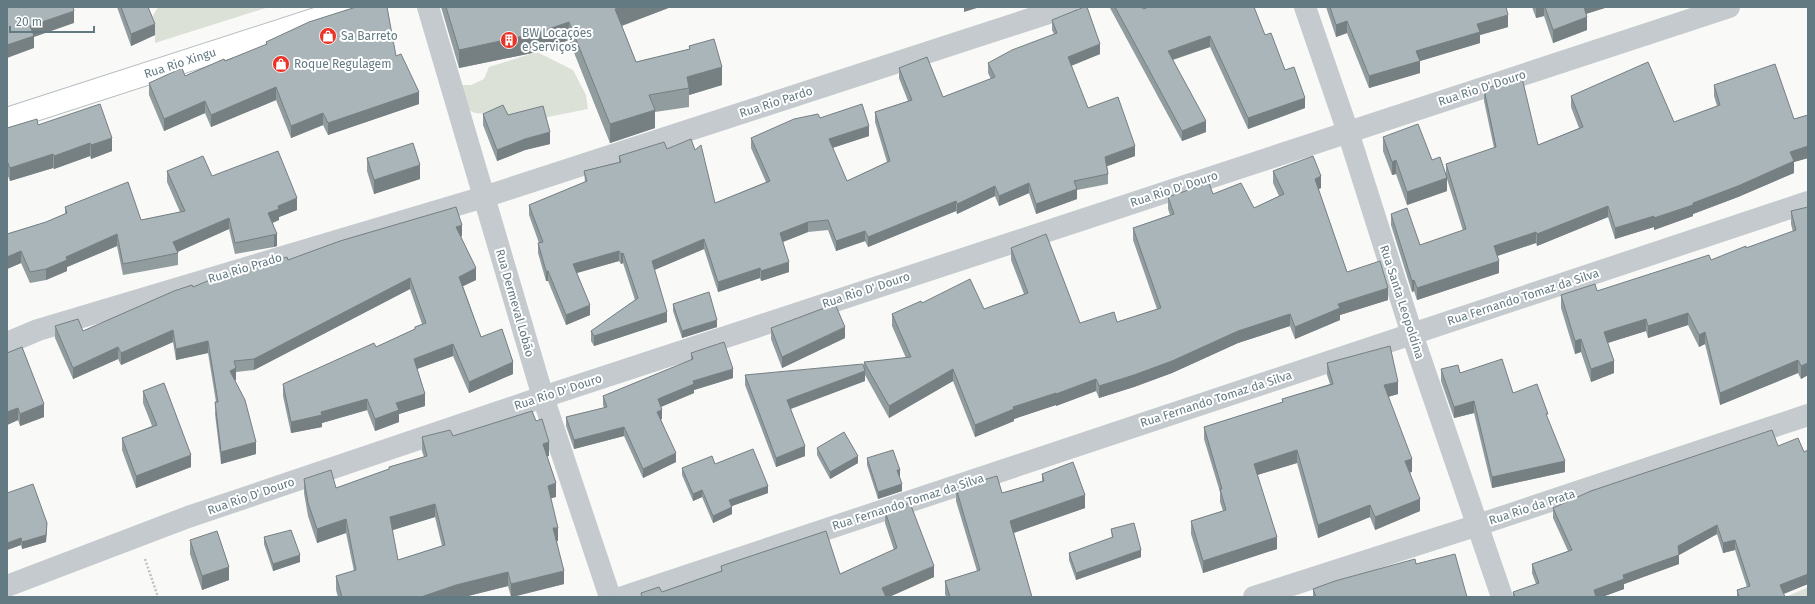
<svg xmlns="http://www.w3.org/2000/svg" width="1815" height="604" viewBox="0 0 1815 604" font-family="'Fira Sans',sans-serif">
	<style>
		.green { fill: #dce1d7 }
		.lines { fill: none; stroke-linecap: round; stroke-linejoin: round }
		.secondary-casing { stroke: #b7bec1; stroke-width: 24 }
		.path { stroke: #bec2c4; stroke-width: 2.5; stroke-dasharray: 2 2; stroke-linecap: butt }
		.street { stroke: #c4cacd; stroke-width: 22 }
		.secondary { stroke: #fff; stroke-width: 22 }
		.wall { fill: #919c9f; fill-rule: evenodd }
		.shaded-wall { fill: #767f82 }
		.building { fill: #a9b5b9; stroke: #767f82; fill-rule: evenodd }
		.labels { text-anchor: middle; dominant-baseline: central; stroke-width: 4; stroke-linejoin: round; paint-order: stroke }
		.poi-label { font-size: 12px; fill: #637a83; stroke: #fff; text-anchor: start }
		.street-label { font-size: 12px; fill: #637a83; stroke: #fff }
	</style>
	<rect width="100%" height="100%" fill="#f9f9f7"/>
	<g class="green">
		<path d="M158,7H269L155,43V35L149,22Z"/>
		<path d="M537,52L573,70L586,95L588,109L543,118L475,113L462,107L456,85H471L484,79L489,67Z"/>
		<path d="M1808,587V597H1788V596Z"/>
	</g>
	<g class="lines">
		<g class="secondary-casing">
			<path id="secondary" d="M7,119L353,7"/>
		</g>
		<path class="path" d="M145,559L158,597"/>
		<g class="street">
			<path d="M428,7L543,397L610,597"/>
			<path d="M1305,7L1348,132L1412,334L1502,597"/>
			<path d="M7,343L38,330L484,197L1067,7"/>
			<path d="M7,586L188,517L543,397L1729,7"/>
			<path d="M623,597L1808,202"/>
			<path d="M1254,597L1478,525L1808,415"/>
		</g>
		<use href="#secondary" class="secondary"/>
	</g>
	<g class="wall">
		<path d="M117,7H148L155,35L131,46Z"/>
		<path d="M441,7H671L622,26L636,62L689,49V46L722,85L689,95V107L655,112V128L610,143L569,40L537,52L459,68Z"/>
		<path d="M1110,7H1142L1143,9L1265,35L1305,108L1248,129L1210,47L1173,60L1206,132L1182,141L1110,8Z"/>
		<path d="M1326,7H1506L1508,27L1480,35V43L1420,61V73L1369,88L1347,33L1336,37Z"/>
		<path d="M1532,7H1608L1586,14L1587,30L1553,43L1544,16L1536,18Z"/>
		<path d="M1052,20L1100,54L1071,66L1088,108L1135,156L1107,166L1108,174V184L1077,190V199L1036,214L1029,193L999,206L995,196L957,214L956,211L868,247L865,241L836,251L828,230L808,232L783,242L789,272L761,281L760,278L718,292L704,249L654,270L667,322L594,346L591,341V331L635,300L623,263L621,264L619,261L577,273L590,315L566,325L548,281H546L538,253V243H539L529,215V205L585,182L584,171L619,162V156L667,149L715,203L766,182L751,148V138L820,118L869,136L832,148L847,181L887,162L875,122V112L908,101L899,78V68L943,97L991,79L988,73V63L1054,34L1052,30Z"/>
		<path d="M266,42L396,56L419,104L328,135L323,125L291,138L276,100L211,127L205,113L164,131L149,95V83L185,76L225,61L266,45Z"/>
		<path d="M1714,85L1794,119L1808,115V158L1794,162V173L1738,197L1693,214V216L1654,230V227L1615,239L1608,217L1537,246L1536,243L1497,256L1499,273L1417,300L1414,291L1412,292L1391,225V214L1420,245L1463,231L1447,179V191L1407,205L1396,174L1392,175L1383,151V137L1432,160L1446,175V164L1494,148L1484,101V89L1538,145L1579,128L1571,107V96L1674,122L1717,106L1714,96Z"/>
		<path d="M483,114L508,115L550,144L525,150L497,161L483,125Z"/>
		<path d="M38,125L112,151L91,159L90,156L54,169L53,168L10,181L7,174V128Z"/>
		<path d="M367,158L420,179L374,194L367,171Z"/>
		<path d="M167,171L212,176L297,210L279,217V220L273,223L277,246L274,247L235,254L229,229L177,252L178,253V265L123,275L117,246L67,267V271L46,280L30,283L21,263L7,269V234L46,222L65,214V207L141,220L180,212L167,182Z"/>
		<path d="M1273,171L1321,188L1318,189L1347,272L1388,300L1340,315V320L1295,339L1290,326L1238,343L1172,373L1134,387L1099,398L1096,391L1056,406V405L1014,419V421L975,437L953,381L889,418L865,375V381L791,409L805,456L776,467L745,385V375L864,368V362L906,358L892,326V314L922,303L984,309L1024,294L1011,260V248L1080,323L1117,322L1157,309L1133,240V228L1170,215L1168,209V197L1213,194L1254,208L1279,196L1273,183Z"/>
		<path d="M1808,207V375L1801,379L1798,373L1720,405L1705,344L1699,347L1688,325L1648,338L1646,331L1608,343L1614,373L1591,382L1581,352L1575,354L1561,308V295L1597,291L1711,260L1793,232L1791,224V211Z"/>
		<path d="M462,236L461,237L476,280L463,286L481,337L513,374L469,393L453,356L417,369L425,406L399,414V422L375,431L367,410L322,423V427L291,433L283,396V384L376,347L415,329V327L422,324L410,289L254,370L236,372V380H235L256,454L221,464L215,414L216,402L208,353L176,360L173,342L121,365L118,359L73,379L55,338V326L83,331L193,287L288,260Z"/>
		<path d="M673,304L717,327L682,338L673,311Z"/>
		<path d="M771,328L845,338L782,368L771,339Z"/>
		<path d="M7,353L44,417L20,426L18,420L7,425Z"/>
		<path d="M691,353L733,378L694,390V393L661,407L662,419H661L676,462L643,478L624,436L574,449L566,426V417L604,408L603,405V396L691,360Z"/>
		<path d="M1327,363L1398,394L1388,397L1412,472H1410L1420,511L1375,530L1370,517L1318,538L1297,463L1257,475L1277,549L1203,573L1191,534V521L1223,511L1220,502V492L1204,439V427L1282,402V399L1330,384L1327,375Z"/>
		<path d="M1441,369L1460,373L1513,393L1565,472L1492,488L1474,413L1454,418L1441,381Z"/>
		<path d="M143,391L191,467L136,488L122,450V438L152,426L143,403Z"/>
		<path d="M536,421L549,456H547L556,497L551,498L558,541H557L564,584L513,597H511L508,586L464,597H338L336,590V576L354,571L346,533L317,543L308,516L304,493V479L336,488L389,469V467L424,457L422,451V437L453,436ZM435,517L442,546L398,560L392,530Z"/>
		<path d="M1778,446L1804,452L1808,450V584L1784,594L1737,597V590L1747,587L1735,550L1723,553L1717,534L1679,555V564L1624,584V589L1602,597H1513V592L1536,584L1532,573V564L1568,551L1553,518V508Z"/>
		<path d="M817,448L858,463L830,479L817,455Z"/>
		<path d="M867,458L900,477H899L902,491L878,499L867,465Z"/>
		<path d="M715,464L768,493L732,506V514L713,523L702,497L693,501L682,475V468Z"/>
		<path d="M1042,474L1085,508L1014,533L1032,597H946L945,594V581L977,571L956,501V488L1002,493L1042,481Z"/>
		<path d="M7,493L47,530L46,542L22,549L21,545L7,550Z"/>
		<path d="M885,511L934,577L889,597H641V593L662,592L721,571V566L840,574L894,550L885,523Z"/>
		<path d="M1111,529L1141,557L1076,580L1069,560V553L1112,538Z"/>
		<path d="M264,537L300,562L273,571L264,544Z"/>
		<path d="M190,540L229,580L202,590L190,554Z"/>
		<path d="M1416,564L1467,597H1313V589Z"/>
	</g>
	<g class="shaded-wall">
		<path d="M622,7H671L615,28V9Z"/>
		<path d="M964,7H980L964,12Z"/>
		<path d="M1536,7H1544V16L1536,18Z"/>
		<path d="M1582,7H1608L1582,15Z"/>
		<path d="M74,11V23L34,37V48L7,58V45L30,26Z"/>
		<path d="M1508,15V27L1480,35V43L1420,61V73L1369,88V76L1416,51L1477,24Z"/>
		<path d="M1587,17V30L1553,43V30Z"/>
		<path d="M1347,21V33L1336,37V25Z"/>
		<path d="M569,22V40L537,52L459,68V50Z"/>
		<path d="M155,24V35L131,46V34Z"/>
		<path d="M1210,36V47L1168,61V51Z"/>
		<path d="M1100,44V54L1068,67V57Z"/>
		<path d="M722,67V85L689,95V88L687,77Z"/>
		<path d="M276,87V100L211,127V115Z"/>
		<path d="M419,92V104L328,135V123Z"/>
		<path d="M1305,98V108L1248,129V118Z"/>
		<path d="M205,101V113L164,131V119Z"/>
		<path d="M655,110V128L610,143V124Z"/>
		<path d="M323,113V125L291,138V126Z"/>
		<path d="M1206,121V132L1182,141V131Z"/>
		<path d="M869,126V136L829,149V139Z"/>
		<path d="M550,132V144L525,150L497,161V150L525,139Z"/>
		<path d="M112,138V151L91,159V145Z"/>
		<path d="M90,143V156L54,169V156Z"/>
		<path d="M1135,146V156L1105,167V157Z"/>
		<path d="M1808,146V158L1794,162V173L1738,197L1693,214V216L1654,230V218L1693,203L1790,152Z"/>
		<path d="M53,154V168L10,181V168Z"/>
		<path d="M1396,160V174L1392,175V162Z"/>
		<path d="M420,165V179L374,194V180Z"/>
		<path d="M1321,176V188L1315,191V179Z"/>
		<path d="M1447,178V191L1407,205V192Z"/>
		<path d="M1029,183V193L999,206V196Z"/>
		<path d="M995,186V196L957,214V204Z"/>
		<path d="M1077,189V199L1036,214V204Z"/>
		<path d="M297,198V210L279,217V220L268,224V213L278,206Z"/>
		<path d="M956,201V211L868,247V237Z"/>
		<path d="M1608,206V217L1537,246V234Z"/>
		<path d="M1654,216V227L1615,239V228Z"/>
		<path d="M229,218V229L173,254V242Z"/>
		<path d="M808,222V232L780,243V233Z"/>
		<path d="M462,225V236L456,238V227Z"/>
		<path d="M865,231V241L836,251V241Z"/>
		<path d="M1536,232V243L1494,257V246Z"/>
		<path d="M117,234V246L67,267V271L46,280V269L66,257Z"/>
		<path d="M277,234V246L274,247V235Z"/>
		<path d="M704,239V249L652,271V261Z"/>
		<path d="M21,251V263L7,269V257Z"/>
		<path d="M619,251V261L573,274V264Z"/>
		<path d="M623,253V263L621,264V254Z"/>
		<path d="M1499,261V273L1417,300V288Z"/>
		<path d="M789,262V272L761,281V271Z"/>
		<path d="M476,268V280L459,288V277Z"/>
		<path d="M760,268V278L718,292V282Z"/>
		<rect x="546" y="271" width="2" height="10"/>
		<path d="M410,278V289L254,370V359Z"/>
		<path d="M1414,280V291L1412,292V281Z"/>
		<path d="M1388,288V300L1340,315V320L1295,339V327L1338,304Z"/>
		<path d="M590,305V315L566,325V315Z"/>
		<path d="M667,312V322L594,346V336Z"/>
		<path d="M1688,313V325L1648,338V326Z"/>
		<path d="M1290,314V326L1238,343L1172,373L1134,387L1099,398V386L1238,331Z"/>
		<path d="M1646,319V331L1604,344V332Z"/>
		<path d="M717,320V327L682,338V331Z"/>
		<path d="M845,327V338L782,368V357Z"/>
		<path d="M173,330V342L121,365V353Z"/>
		<path d="M1705,332V344L1699,347V335Z"/>
		<path d="M1581,339V352L1575,354V341Z"/>
		<path d="M208,341V353L176,360V349Z"/>
		<path d="M453,344V356L414,370V359Z"/>
		<path d="M118,347V359L73,379V368Z"/>
		<path d="M1798,360V373L1720,405V393Z"/>
		<path d="M1614,361V373L1591,382V369Z"/>
		<path d="M513,362V374L469,393V382Z"/>
		<path d="M1808,363V375L1801,379V366Z"/>
		<path d="M236,368V380L230,383V371Z"/>
		<path d="M733,369V378L694,390V393L658,408V399L693,381Z"/>
		<path d="M953,369V381L889,418V406Z"/>
		<path d="M865,371V381L787,410V400Z"/>
		<path d="M1096,379V391L1056,406V394Z"/>
		<path d="M1398,382V394L1384,398V385Z"/>
		<path d="M1056,393V405L1014,419V421L975,437V425L1013,407Z"/>
		<path d="M425,394V406L399,414V422L375,431V419L396,403Z"/>
		<path d="M367,399V410L322,423V427L291,433V422L321,412Z"/>
		<path d="M1474,401V413L1454,418V407Z"/>
		<path d="M44,404V417L20,426V414Z"/>
		<path d="M18,408V420L7,425V412Z"/>
		<path d="M662,410V419L657,420V412Z"/>
		<path d="M624,427V436L574,449V440Z"/>
		<path d="M256,442V454L221,464V452Z"/>
		<path d="M549,442V456L543,457V444Z"/>
		<path d="M805,446V456L776,467V458Z"/>
		<path d="M1297,450V463L1254,476V464Z"/>
		<path d="M676,453V462L643,478V469Z"/>
		<path d="M191,455V467L136,488V476Z"/>
		<path d="M858,456V463L830,479V472Z"/>
		<path d="M1412,459V472L1405,474V461Z"/>
		<path d="M1565,461V472L1492,488V477Z"/>
		<rect x="897" y="470" width="3" height="7"/>
		<path d="M556,483V497L548,499V486Z"/>
		<path d="M902,484V491L878,499V492Z"/>
		<path d="M768,486V493L729,507V500Z"/>
		<path d="M702,490V497L693,501V494Z"/>
		<path d="M1085,495V508L1010,534V521Z"/>
		<path d="M1420,499V511L1375,530V517Z"/>
		<path d="M435,504V517L390,531V517Z"/>
		<path d="M1370,505V517L1318,538V525Z"/>
		<path d="M732,507V514L713,523V516Z"/>
		<path d="M346,519V533L317,543V529Z"/>
		<path d="M47,523L46,542L22,549V542Z"/>
		<path d="M1717,525V534L1679,555V564L1624,584V589L1602,597H1594V590L1678,546Z"/>
		<path d="M553,528H558V541L553,542Z"/>
		<path d="M1277,537V549L1203,573V561Z"/>
		<path d="M21,538V545L7,550V543Z"/>
		<path d="M1735,540V550L1723,553V543Z"/>
		<path d="M1141,550V557L1076,580V573Z"/>
		<path d="M300,555V562L273,571V564Z"/>
		<path d="M934,566V577L889,597H882V588Z"/>
		<path d="M229,567V580L202,590V576Z"/>
		<path d="M564,571V584L511,597V584Z"/>
		<path d="M508,572V586L464,597H421L456,585Z"/>
		<path d="M1808,574V584L1780,595V585Z"/>
	</g>
	<g class="building">
		<path d="M7,7H73L74,11L30,26L34,36L7,45Z"/>
		<path d="M121,7H148L155,24L131,34Z"/>
		<path d="M356,7H387L396,56L401,54L419,92L328,123L323,113L291,126L276,87L211,115L205,101L164,119L149,83L182,68L185,76L224,59L225,61L267,44L266,42L309,22Z"/>
		<path d="M446,7H622L615,9L636,62L690,49L689,46L714,39L722,67L687,77L689,88L649,95L655,110L610,124L569,22L537,33L459,50Z"/>
		<path d="M1084,7H1087L1100,44L1068,57L1088,108L1118,97L1135,146L1105,157L1108,174L1074,181L1077,189L1036,204L1029,183L999,196L995,186L957,204L956,201L868,237L865,231L836,241L828,220L808,222L780,233L789,262L761,271L760,268L718,282L704,239L652,261L667,312L594,336L591,331L638,298L623,253L621,254L619,251L573,264L590,305L566,315L548,271H546L538,243L543,242L529,205L587,181L584,171L621,162L619,156L664,142L667,149L691,139L695,150L701,145L715,203L770,181L751,138L794,119L818,114L820,118L862,104L869,126L829,139L847,181L890,161L875,112L912,100L899,68L927,57L943,97L995,77L988,63L1012,50L1057,33L1052,20Z"/>
		<path d="M1115,7H1142L1143,9L1149,7H1254L1265,35L1271,33L1285,70L1294,67L1305,98L1248,118L1210,36L1168,51L1206,121L1182,131Z"/>
		<path d="M1330,7H1506L1508,15L1477,24L1480,32L1416,51L1420,61L1369,76L1347,21L1336,25Z"/>
		<path d="M1545,7H1584L1587,17L1553,30Z"/>
		<path d="M1648,62L1674,122L1720,105L1714,85L1775,64L1794,119L1808,115V146L1790,152L1794,161L1738,186L1693,203V205L1654,218V216L1615,228L1608,206L1537,234L1536,232L1494,246L1499,261L1417,288L1414,280L1412,281L1391,214L1407,208L1420,245L1466,229L1446,164L1496,147L1484,89L1514,80L1522,78L1538,145L1583,127L1571,96Z"/>
		<path d="M100,104L112,138L91,145L90,143L54,156L53,154L10,168L7,161V128L37,119L38,125Z"/>
		<path d="M503,105L508,115L543,106L550,132L525,139L497,150L483,114Z"/>
		<path d="M1418,124L1432,160L1440,157L1447,178L1407,192L1396,160L1392,162L1383,137Z"/>
		<path d="M413,143L420,165L374,180L367,158Z"/>
		<path d="M278,151L297,198L278,206L279,209L268,213L277,234L235,243L229,218L173,242L178,253L123,264L117,234L66,257L67,260L46,269L30,272L21,251L7,257V234L46,222L67,213L65,207L128,182L141,220L185,211L167,171L203,156L212,176Z"/>
		<path d="M1313,156L1321,176L1315,179L1347,272L1380,261L1388,288L1338,304L1340,308L1295,327L1290,314L1238,331L1172,361L1134,375L1099,386L1096,379L1056,394V393L1013,407L1014,409L975,425L953,369L889,406L864,362L911,357L892,314L921,301L922,303L970,279L984,309L1028,293L1011,248L1046,234L1080,323L1114,312L1117,322L1161,308L1133,228L1174,214L1168,197L1209,183L1213,194L1241,183L1254,208L1284,194L1273,171Z"/>
		<path d="M456,207L462,225L456,227L476,268L459,277L481,337L502,329L513,362L469,382L453,344L414,359L425,394L396,403L399,410L375,419L367,399L321,412L322,415L291,422L283,384L374,343L376,347L415,329V327L426,323L410,278L254,359L234,361L236,368L230,371L245,400L256,442L221,452L215,402H218L208,341L176,349L173,330L121,353L118,347L73,368L55,326L78,319L83,331L174,291L192,285L193,287L210,280L287,257L288,260L340,241Z"/>
		<path d="M1808,207V363L1801,366L1798,360L1720,393L1705,332L1699,335L1688,313L1648,326L1646,319L1604,332L1614,361L1591,369L1581,339L1575,341L1561,295L1595,284L1597,291L1709,255L1711,260L1746,246V248L1796,230L1791,211Z"/>
		<path d="M709,292L717,320L682,331L673,304Z"/>
		<path d="M835,304L845,327L782,357L771,328Z"/>
		<path d="M724,342L733,369L693,381L694,384L658,399L662,410L657,412L676,453L643,469L624,427L574,440L566,417L607,407L603,396L693,359L691,353Z"/>
		<path d="M1390,346L1398,382L1384,385L1412,459L1405,461L1420,499L1375,517L1370,505L1318,525L1297,450L1254,464L1277,537L1203,561L1191,521L1226,510L1220,489H1222L1204,427L1283,402L1282,399L1333,384L1327,363Z"/>
		<path d="M22,347L44,404L20,414L18,408L7,412V353Z"/>
		<path d="M1502,359L1513,393L1537,384L1548,414H1546L1565,461L1492,477L1474,401L1454,407L1441,369L1458,365L1460,373Z"/>
		<path d="M863,364L865,371L787,400L805,446L776,458L745,375Z"/>
		<path d="M164,383L191,455L136,476L122,438L157,425L143,391Z"/>
		<path d="M532,411L536,421L542,419L549,442L543,444L556,483L548,486L558,528H553L564,571L511,584L508,572L456,585L421,597H342L336,576L356,570L346,519L317,529L308,503L304,479L331,470L336,488L389,469V467L427,456L422,437L450,430L453,436ZM435,504L445,545L398,560L390,517Z"/>
		<path d="M1772,430L1778,446L1798,438L1804,452L1808,450V574L1780,585L1785,597H1738L1739,596L1737,590L1750,586L1735,540L1723,543L1717,525L1678,546L1679,555L1623,575L1624,579L1594,590L1596,597H1515L1513,592L1539,583L1532,564L1572,550L1553,508L1591,491Z"/>
		<path d="M844,432L858,456L830,472L817,448Z"/>
		<path d="M753,449L768,486L729,500L732,507L713,516L702,490L693,494L682,468L712,456L715,464Z"/>
		<path d="M893,450L900,470H897L902,484L878,492L867,458Z"/>
		<path d="M1073,462L1085,495L1010,521L1032,597H950L945,581L980,570L956,488L997,476L1002,493L1044,481L1042,474Z"/>
		<path d="M33,484L47,523L46,535L22,542L21,538L7,543V493Z"/>
		<path d="M910,503L934,566L882,588L886,597H642L641,593L659,587L662,592L722,571L721,566L826,531L840,574L897,548L885,511Z"/>
		<path d="M1134,523L1141,550L1076,573L1069,553L1113,537L1111,529Z"/>
		<path d="M291,530L300,555L273,564L264,537Z"/>
		<path d="M217,531L229,567L202,576L190,540Z"/>
		<path d="M1455,554L1467,597H1316L1313,589L1335,581L1415,559L1416,564Z"/>
	</g>
	<defs>
		<g id="shop-disc" transform="scale(0.9)"><circle r="9.5" fill="#ea3326" stroke="#fff"/><path d="M-5-2.5h2.3a2.7 3.5 0 0 1 5.4 0H5L5.5 6h-11ZM-1.5-2.5h3a1.5 2.3 0 0 0-3 0Z" fill="#fff"/></g>
		<g id="building-disc" transform="scale(0.9)"><circle r="9.5" fill="#ea3326" stroke="#fff"/><path d="M-4-6H4V6H1V3H-1V6H-4ZM-2.5-4.3h1.7v1.8h-1.7ZM.8-4.3h1.7v1.8H.8ZM-2.5-1h1.7V.8h-1.7ZM.8-1h1.7V.8H.8Z" fill="#fff"/></g>
	</defs>
	<g fill-rule="evenodd">
		<use href="#shop-disc" x="328" y="36"/>
		<use href="#building-disc" x="509" y="40"/>
		<use href="#shop-disc" x="281" y="64"/>
	</g>
	<g class="labels">
		<g class="poi-label">
			<text x="522" y="33">BW Locações<tspan x="522" dy="14">e Serviços</tspan></text>
			<text x="341" y="36">Sa Barreto</text>
			<text x="294" y="64">Roque Regulagem</text>
		</g>
		<g class="street-label">
			<text transform="translate(180 63) rotate(-18)">Rua Rio Xingu</text>
			<text transform="translate(1482 88) rotate(-18)">Rua Rio D' Douro</text>
			<text transform="translate(776 102) rotate(-18)">Rua Rio Pardo</text>
			<text transform="translate(1174 189) rotate(-18)">Rua Rio D' Douro</text>
			<text transform="translate(245 268) rotate(-17)">Rua Rio Prado</text>
			<text transform="translate(866 290) rotate(-18)">Rua Rio D' Douro</text>
			<text transform="translate(1523 297) rotate(-18)">Rua Fernando Tomaz da Silva</text>
			<text transform="translate(1402 302) rotate(72)">Rua Santa Leopoldina</text>
			<text transform="translate(515 303) rotate(74)">Rua Dermeval Lobão</text>
			<text transform="translate(558 392) rotate(-18)">Rua Rio D' Douro</text>
			<text transform="translate(1216 399) rotate(-18)">Rua Fernando Tomaz da Silva</text>
			<text transform="translate(251 496) rotate(-19)">Rua Rio D' Douro</text>
			<text transform="translate(908 502) rotate(-18)">Rua Fernando Tomaz da Silva</text>
			<text transform="translate(1532 507) rotate(-18)">Rua Rio da Prata</text>
		</g>
	</g>
	<rect width="1815" height="604" fill="none" stroke="#637a83" stroke-width="16"/>
	<path d="M10 26v6h84v-6" fill="none" stroke="#637a83" stroke-width="2"/>
	<text x="16" y="26" font-size="12" fill="#637a83" stroke="#ffffff" stroke-width="3" paint-order="stroke">20 m</text>
</svg>
